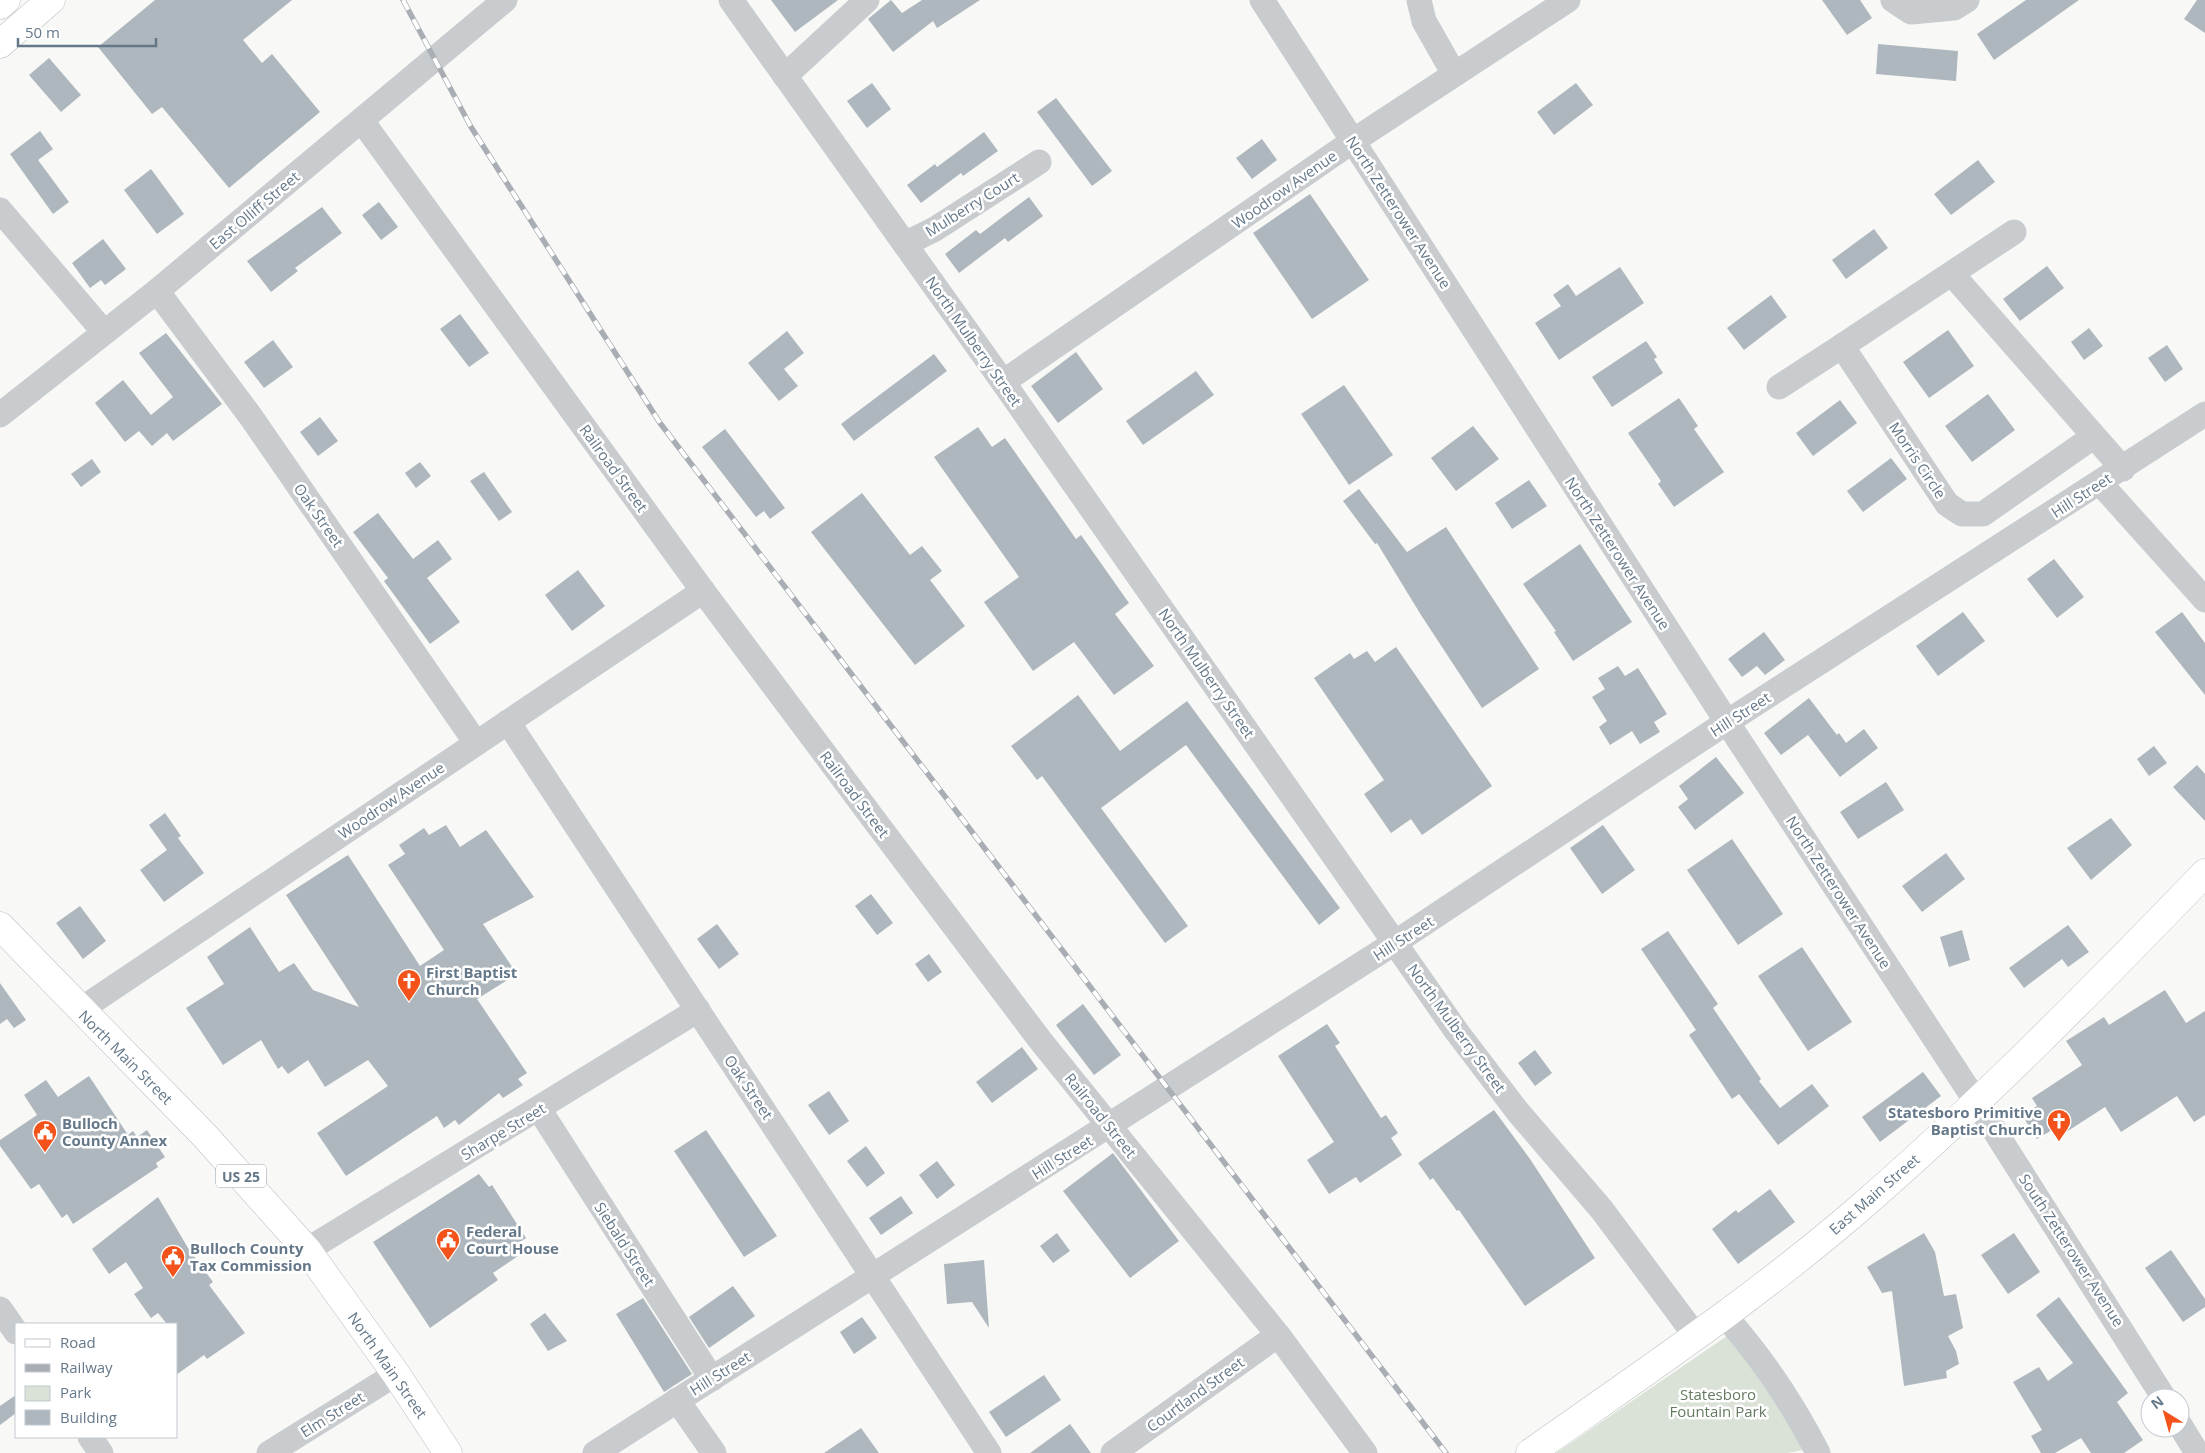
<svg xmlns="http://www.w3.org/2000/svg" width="2205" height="1453" viewBox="0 0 2205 1453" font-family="'Open Sans',sans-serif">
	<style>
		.green { fill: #dae1d6 }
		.building { fill: #aeb7bd }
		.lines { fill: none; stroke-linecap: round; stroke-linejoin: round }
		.major-casing { stroke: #bbbfc3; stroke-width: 29 }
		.minor { stroke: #c8cccf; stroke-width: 25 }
		.major { stroke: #fff; stroke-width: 28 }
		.rail-casing { stroke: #a8aeb4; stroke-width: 5.5 }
		.rail { stroke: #fff; stroke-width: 4; stroke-dasharray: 11; stroke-linecap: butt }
		.labels { text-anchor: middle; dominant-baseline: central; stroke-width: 5; stroke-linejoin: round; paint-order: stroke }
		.shield { fill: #fff; stroke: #93a0ac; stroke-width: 1 }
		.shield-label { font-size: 14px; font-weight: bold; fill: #657889 }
		.street-label { font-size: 15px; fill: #657889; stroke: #fff }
		.poi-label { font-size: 15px; font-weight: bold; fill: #657889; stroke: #fff; text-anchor: start }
		.park-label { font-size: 15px; fill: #657a60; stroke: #fff }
	</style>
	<rect width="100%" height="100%" fill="#f8f9f6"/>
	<path class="green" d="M1727,1336L1734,1337L1802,1434L1803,1450L1787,1453H1556Z"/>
	<g class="building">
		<path d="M155,0H292L243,40L262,63L272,54L320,112L229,188L162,107L152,114L98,47Z"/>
		<path d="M771,0H838L795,32Z"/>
		<path d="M891,0L902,13L922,0H980L937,28L933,21L893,52L868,19Z"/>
		<path d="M1822,0H1860L1872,18L1847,35Z"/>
		<path d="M2026,0H2079L1994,60L1977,34Z"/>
		<path d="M2197,0H2205V33L2184,19Z"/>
		<path d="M1878,44L1958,51L1956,81L1876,74Z"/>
		<path d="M49,58L81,95L61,112L29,75Z"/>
		<path d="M872,83L891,109L867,128L847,101Z"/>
		<path d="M1576,83L1593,105L1554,135L1537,112Z"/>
		<path d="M1056,98L1112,171L1092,186L1037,112Z"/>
		<path d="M40,131L53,149L38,160L69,202L53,214L10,154Z"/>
		<path d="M984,132L998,151L963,176L961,173L921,203L907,185L935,164L937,167Z"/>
		<path d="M1262,139L1277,160L1252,179L1236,158Z"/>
		<path d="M1978,160L1995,182L1951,215L1934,194Z"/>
		<path d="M151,169L184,214L157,234L124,190Z"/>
		<path d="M1310,194L1369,280L1312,319L1253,233Z"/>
		<path d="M1029,197L1043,216L1008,242L1005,238L959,273L945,254L976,230L980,234Z"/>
		<path d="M379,202L398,227L381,240L362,215Z"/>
		<path d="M322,207L342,233L295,268L298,271L271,292L247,261Z"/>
		<path d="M1874,229L1888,248L1846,279L1832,260Z"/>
		<path d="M103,239L126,269L105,285L101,280L90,288L72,263Z"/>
		<path d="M2047,266L2064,288L2020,321L2003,299Z"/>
		<path d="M1620,267L1644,303L1559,360L1535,323L1561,306L1553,295L1568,284L1576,296Z"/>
		<path d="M1771,295L1787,317L1744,350L1727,328Z"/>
		<path d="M460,314L489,353L469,367L440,329Z"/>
		<path d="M2089,328L2103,346L2084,360L2071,342Z"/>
		<path d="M1948,330L1974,366L1929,398L1903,362Z"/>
		<path d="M787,331L804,353L784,369L798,386L779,401L748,363Z"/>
		<path d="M166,333L222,404L173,441L167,433L152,446L139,431L125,442L95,403L123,380L151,415L173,397L139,353Z"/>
		<path d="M273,340L293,367L264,388L244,362Z"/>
		<path d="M1646,341L1657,357L1654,359L1663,373L1612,407L1592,377Z"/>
		<path d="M2167,345L2183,369L2165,382L2148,358Z"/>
		<path d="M1076,352L1103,389L1058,423L1031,386Z"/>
		<path d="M934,354L947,371L854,441L841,424Z"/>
		<path d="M1196,371L1214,395L1143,445L1126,421Z"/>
		<path d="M1344,385L1393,455L1349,485L1301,414Z"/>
		<path d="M1988,394L2015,430L1972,462L1945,426Z"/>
		<path d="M1679,398L1698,426L1694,429L1724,472L1674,507L1658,484L1661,481L1628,433Z"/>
		<path d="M1840,400L1857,423L1813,456L1796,433Z"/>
		<path d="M320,417L338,441L318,456L300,432Z"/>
		<path d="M1473,426L1499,459L1456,491L1431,458Z"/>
		<path d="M978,427L992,447L1005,438L1076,539L1081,535L1129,603L1115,614L1154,666L1114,695L1074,642L1033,671L984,602L1019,577L934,457Z"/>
		<path d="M725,429L785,508L770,519L764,511L756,517L702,447Z"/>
		<path d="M1891,458L1907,479L1863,512L1847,491Z"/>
		<path d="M92,459L101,472L81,487L71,474Z"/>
		<path d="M420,462L431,476L416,488L405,473Z"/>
		<path d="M484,472L512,512L499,521L470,481Z"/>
		<path d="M1529,480L1547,506L1512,529L1495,503Z"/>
		<path d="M1359,489L1407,552L1446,527L1539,669L1482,708L1421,615L1377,543L1375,544L1343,501Z"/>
		<path d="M862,493L910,555L922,546L942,571L930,580L965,626L915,665L811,532Z"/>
		<path d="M378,513L413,559L438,540L452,559L427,578L460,622L430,644L384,581L388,578L353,532Z"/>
		<path d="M1580,544L1632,622L1573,661L1554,632L1556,631L1523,584Z"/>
		<path d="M2054,559L2084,597L2057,618L2027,579Z"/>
		<path d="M578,570L605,606L572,631L545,595Z"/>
		<path d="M1963,612L1985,641L1938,676L1916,646Z"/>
		<path d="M2182,612L2205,643V695L2155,632Z"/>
		<path d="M1764,632L1785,660L1765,675L1757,666L1742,677L1728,659Z"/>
		<path d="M1396,647L1492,786L1422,835L1411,819L1391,833L1364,794L1384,780L1314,678L1350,653L1354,659L1367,651L1375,662Z"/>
		<path d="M1618,666L1625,676L1638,668L1667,714L1654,722L1660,732L1640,744L1632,731L1610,745L1599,727L1607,721L1592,697L1605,689L1598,678Z"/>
		<path d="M1078,695L1120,751L1187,701L1340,908L1319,925L1186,745L1101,808L1188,926L1165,943L1042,776L1037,780L1011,746Z"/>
		<path d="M1809,698L1837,735L1839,733L1846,743L1864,729L1878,748L1840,777L1808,735L1781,755L1764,733Z"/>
		<path d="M2154,746L2167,763L2149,776L2137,759Z"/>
		<path d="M1716,757L1744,793L1695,830L1678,807L1688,799L1679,786Z"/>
		<path d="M2197,765L2205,774V821L2173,787Z"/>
		<path d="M1886,782L1904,810L1858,839L1840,812Z"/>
		<path d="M165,813L181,836L178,838L204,873L164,902L140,870L167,850L149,825Z"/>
		<path d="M2111,818L2132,845L2091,880L2067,848Z"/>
		<path d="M446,825L460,847L486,830L534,897L483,924L517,974L477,999L527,1073L518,1079L523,1085L503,1098L499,1093L459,1125L455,1120L444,1128L437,1116L346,1176L317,1133L388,1086L368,1060L325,1087L308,1060L288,1074L282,1066L278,1069L261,1040L223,1065L186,1008L224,984L207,957L250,927L279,972L294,963L313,990L359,1007L286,895L348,855L420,966L444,950L388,865L405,854L399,845L424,828L429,835Z"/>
		<path d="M1603,825L1635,870L1602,894L1570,848Z"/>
		<path d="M1732,839L1783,914L1738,945L1687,870Z"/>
		<path d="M1946,853L1965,879L1922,912L1902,886Z"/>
		<path d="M871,894L893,923L877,935L855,906Z"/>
		<path d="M80,906L106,941L83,959L56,923Z"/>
		<path d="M717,924L739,954L719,969L697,939Z"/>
		<path d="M2068,925L2089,952L2068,967L2062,959L2024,988L2009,968Z"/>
		<path d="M1962,930L1970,960L1949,967L1940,937Z"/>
		<path d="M1668,931L1718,1004L1713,1008L1761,1079L1759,1081L1780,1108L1812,1084L1829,1106L1778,1145L1739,1094L1732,1099L1689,1035L1696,1030L1641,949Z"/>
		<path d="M1802,947L1852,1022L1808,1051L1758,976Z"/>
		<path d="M929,954L942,972L928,982L915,964Z"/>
		<path d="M0,983L26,1020L14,1028L7,1019L0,1024Z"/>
		<path d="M2165,990L2186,1023L2205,1011V1115L2194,1122L2177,1096L2121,1132L2105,1107L2057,1138L2052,1130L2037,1139L2022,1115L2037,1106L2032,1098L2082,1065L2066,1041L2104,1017L2109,1025Z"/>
		<path d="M1083,1004L1121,1055L1094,1075L1056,1025Z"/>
		<path d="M1327,1024L1340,1043L1335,1046L1381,1118L1386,1115L1398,1133L1391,1138L1402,1155L1360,1183L1356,1177L1329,1194L1307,1160L1334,1142L1278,1056Z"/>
		<path d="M1022,1047L1038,1069L992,1103L976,1082Z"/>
		<path d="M1535,1050L1552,1073L1535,1086L1518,1063Z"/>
		<path d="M1923,1072L1941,1096L1880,1142L1862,1117Z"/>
		<path d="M89,1076L128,1135L133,1131L137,1137L147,1130L165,1157L156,1163L158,1167L73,1224L67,1214L62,1218L39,1184L31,1189L0,1146V1140L37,1115L24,1095L46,1080L58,1097Z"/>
		<path d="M829,1091L849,1121L829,1135L808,1105Z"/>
		<path d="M1494,1110L1530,1159L1595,1258L1525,1306L1459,1210L1457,1211L1433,1178L1430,1180L1418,1163Z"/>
		<path d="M706,1130L777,1236L744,1257L674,1151Z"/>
		<path d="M866,1146L885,1173L867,1187L847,1161Z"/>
		<path d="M1113,1153L1179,1241L1130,1278L1063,1191Z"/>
		<path d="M937,1161L955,1185L937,1199L919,1175Z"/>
		<path d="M479,1174L489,1187L492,1185L526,1238L520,1242L527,1250L493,1273L498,1280L430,1328L373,1242Z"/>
		<path d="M1770,1189L1795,1222L1738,1264L1712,1229L1736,1210L1738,1213Z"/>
		<path d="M901,1196L913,1213L881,1235L869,1218Z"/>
		<path d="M158,1197L188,1248L213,1282L209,1285L245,1333L207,1359L204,1355L176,1375V1324H167L158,1313L151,1318L134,1294L143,1288L126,1262L109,1274L92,1249Z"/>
		<path d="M1057,1233L1070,1251L1053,1263L1040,1246Z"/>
		<path d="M1924,1233L1935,1252L1944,1296L1956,1294L1963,1328L1948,1336L1956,1351L1959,1364L1946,1371L1947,1378L1904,1386L1892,1291L1882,1293L1867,1267Z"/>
		<path d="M2014,1233L2040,1272L2008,1294L1981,1255Z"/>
		<path d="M2171,1250L2205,1299V1307L2183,1322L2145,1268Z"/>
		<path d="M984,1260L989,1328L972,1302L947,1304L944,1264Z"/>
		<path d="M733,1286L755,1316L709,1348L689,1317Z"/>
		<path d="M2059,1297L2128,1393L2117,1402L2143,1440L2124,1453H2091L2081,1438L2055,1453H2041L2031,1436L2042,1430L2013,1382L2039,1367L2048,1381L2073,1363L2036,1315Z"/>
		<path d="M643,1298L692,1374L664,1392L616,1314Z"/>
		<path d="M545,1313L567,1341L548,1351L530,1324Z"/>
		<path d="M862,1317L877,1338L854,1354L840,1332Z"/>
		<path d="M1044,1375L1061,1400L1006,1437L989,1412Z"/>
		<path d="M16,1395V1413L0,1425V1406Z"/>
		<path d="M1070,1424L1091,1453H1030Z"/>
		<path d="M861,1428L879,1453H824Z"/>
	</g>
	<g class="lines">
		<g class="major-casing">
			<g id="major">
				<path d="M0,5L6,0"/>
				<path d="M0,44L51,0"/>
				<path d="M0,926L205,1136L307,1250L396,1374L448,1453"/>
				<path d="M1530,1453C1642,1374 1757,1297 1861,1207C1982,1102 2094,988 2205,873"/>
			</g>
		</g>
		<g class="minor">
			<path d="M731,0L1003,382L1457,1032L1518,1112L1602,1210L1695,1335"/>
			<path d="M1262,0L1727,722L1977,1103L2164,1398"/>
			<path d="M1419,0L1424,21L1454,74"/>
			<path d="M1893,0L1911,12L1954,8L1967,0"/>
			<path d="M785,76L867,0"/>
			<path d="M362,121L703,591L878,825L1040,1040L1278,1335L1365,1453"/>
			<path d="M0,210L104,332"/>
			<path d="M2014,232L1842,346L1947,504L1962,514H1983L2093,437"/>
			<path d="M905,244L935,229L1039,162"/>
			<path d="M1952,274L2123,469"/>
			<path d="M157,291L251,417L476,743"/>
			<path d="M1003,382L1353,141L1568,0"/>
			<path d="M1779,387L1842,346"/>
			<path d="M0,415L157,291L505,0"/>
			<path d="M2100,483L2205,600"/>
			<path d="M508,722L989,1453"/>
			<path d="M80,1010L703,591"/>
			<path d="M539,1109L712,1379"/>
			<path d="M307,1250L698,1010"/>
			<path d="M0,1309L16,1332"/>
			<path d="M1725,1316C1763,1359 1792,1402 1818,1453"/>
			<path d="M677,1400L714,1453"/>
			<path d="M2180,1425L2197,1453"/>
			<path d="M90,1437L101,1453"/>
			<path d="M269,1453L396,1374"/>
			<path d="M595,1453L1396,942L1727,722L2205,414"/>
			<path d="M1113,1453L1278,1335"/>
		</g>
		<use href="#major" class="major"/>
		<g class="rail-casing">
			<path id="rail" d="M403,0L471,127L660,423L1446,1453"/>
		</g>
		<use href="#rail" class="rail"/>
	</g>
	<defs>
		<g id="church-pin" transform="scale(1.25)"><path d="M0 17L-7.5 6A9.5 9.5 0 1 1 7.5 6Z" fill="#f3531b" stroke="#fff"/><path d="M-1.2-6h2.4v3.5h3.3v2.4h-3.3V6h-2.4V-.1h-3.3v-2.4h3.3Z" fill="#fff"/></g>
		<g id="civic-pin" transform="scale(1.25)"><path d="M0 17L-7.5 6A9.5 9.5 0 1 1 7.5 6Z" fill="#f3531b" stroke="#fff"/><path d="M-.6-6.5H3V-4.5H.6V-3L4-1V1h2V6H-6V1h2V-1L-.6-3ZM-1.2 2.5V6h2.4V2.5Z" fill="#fff"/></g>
	</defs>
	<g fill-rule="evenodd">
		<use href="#church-pin" x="409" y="981"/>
		<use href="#church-pin" x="2059" y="1121"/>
		<use href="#civic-pin" x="45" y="1132"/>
		<use href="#civic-pin" x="448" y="1240"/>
		<use href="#civic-pin" x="173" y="1257"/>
	</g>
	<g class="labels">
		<rect class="shield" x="216" y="1164.5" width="50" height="23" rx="4"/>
		<g class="shield-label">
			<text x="241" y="1176">US 25</text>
		</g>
		<g class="street-label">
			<text transform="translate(1284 189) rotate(-35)">Woodrow Avenue</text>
			<text transform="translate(972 204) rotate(-32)">Mulberry Court</text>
			<text transform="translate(254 210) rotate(-40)">East Olliff Street</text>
			<text transform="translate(1399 212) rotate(57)">North Zetterower Avenue</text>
			<text transform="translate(974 341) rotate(55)">North Mulberry Street</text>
			<text transform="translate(1918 460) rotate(56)">Morris Circle</text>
			<text transform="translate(614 468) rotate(54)">Railroad Street</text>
			<text transform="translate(2081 495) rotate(-33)">Hill Street</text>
			<text transform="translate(319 515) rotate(55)">Oak Street</text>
			<text transform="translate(1618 553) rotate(57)">North Zetterower Avenue</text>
			<text transform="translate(1207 673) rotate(55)">North Mulberry Street</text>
			<text transform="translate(1740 714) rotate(-33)">Hill Street</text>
			<text transform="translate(855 794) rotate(53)">Railroad Street</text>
			<text transform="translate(391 800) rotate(-34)">Woodrow Avenue</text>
			<text transform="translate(1839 892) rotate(57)">North Zetterower Avenue</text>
			<text transform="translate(1403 938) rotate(-33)">Hill Street</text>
			<text transform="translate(1457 1028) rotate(54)">North Mulberry Street</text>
			<text transform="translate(126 1057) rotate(45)">North Main Street</text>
			<text transform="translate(749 1087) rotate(56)">Oak Street</text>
			<text transform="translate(1101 1115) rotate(51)">Railroad Street</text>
			<text transform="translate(503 1131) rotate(-31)">Sharpe Street</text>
			<text transform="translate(1062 1157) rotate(-32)">Hill Street</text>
			<text transform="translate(1874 1194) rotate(-41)">East Main Street</text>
			<text transform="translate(625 1244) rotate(57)">Siebald Street</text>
			<text transform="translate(2072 1250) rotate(57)">South Zetterower Avenue</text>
			<text transform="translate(388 1365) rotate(55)">North Main Street</text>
			<text transform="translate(720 1373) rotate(-32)">Hill Street</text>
			<text transform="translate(1195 1394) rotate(-36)">Courtland Street</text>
			<text transform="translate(332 1414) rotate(-32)">Elm Street</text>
		</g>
		<g class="poi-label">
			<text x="426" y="972">First Baptist<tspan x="426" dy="17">Church</tspan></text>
			<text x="2042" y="1112" text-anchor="end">Statesboro Primitive<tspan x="2042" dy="17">Baptist Church</tspan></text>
			<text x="62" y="1123">Bulloch<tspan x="62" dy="17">County Annex</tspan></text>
			<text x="466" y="1231">Federal<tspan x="466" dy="17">Court House</tspan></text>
			<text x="190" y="1248">Bulloch County<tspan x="190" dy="17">Tax Commission</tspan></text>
		</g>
		<g class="park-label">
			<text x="1718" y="1394">Statesboro<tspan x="1718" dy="17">Fountain Park</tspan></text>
		</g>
	</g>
	<rect x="15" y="1323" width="162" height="115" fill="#ffffff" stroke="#c1c9d0"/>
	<rect x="25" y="1339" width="25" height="8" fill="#ffffff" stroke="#c1c9d0"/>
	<text x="60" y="1348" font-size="15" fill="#657889">Road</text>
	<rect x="25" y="1364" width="25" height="8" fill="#a8aeb4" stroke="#c1c9d0"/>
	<text x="60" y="1373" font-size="15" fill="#657889">Railway</text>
	<rect x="25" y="1386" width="25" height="15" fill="#dae1d6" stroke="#c1c9d0"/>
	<text x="60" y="1398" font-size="15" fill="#657889">Park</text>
	<rect x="25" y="1410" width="25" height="15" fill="#aeb7bd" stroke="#c1c9d0"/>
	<text x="60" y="1423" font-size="15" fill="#657889">Building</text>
	<g transform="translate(2165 1413) rotate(323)"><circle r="24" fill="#ffffff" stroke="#c1c9d0"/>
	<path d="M0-4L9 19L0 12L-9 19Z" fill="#f3531b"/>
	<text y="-8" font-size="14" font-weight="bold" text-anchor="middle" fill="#657889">N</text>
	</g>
	<path d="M18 38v8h138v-8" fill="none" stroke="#657889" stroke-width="2.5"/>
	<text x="25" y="38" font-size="15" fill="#657889" stroke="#ffffff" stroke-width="4" paint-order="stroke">50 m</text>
</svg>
